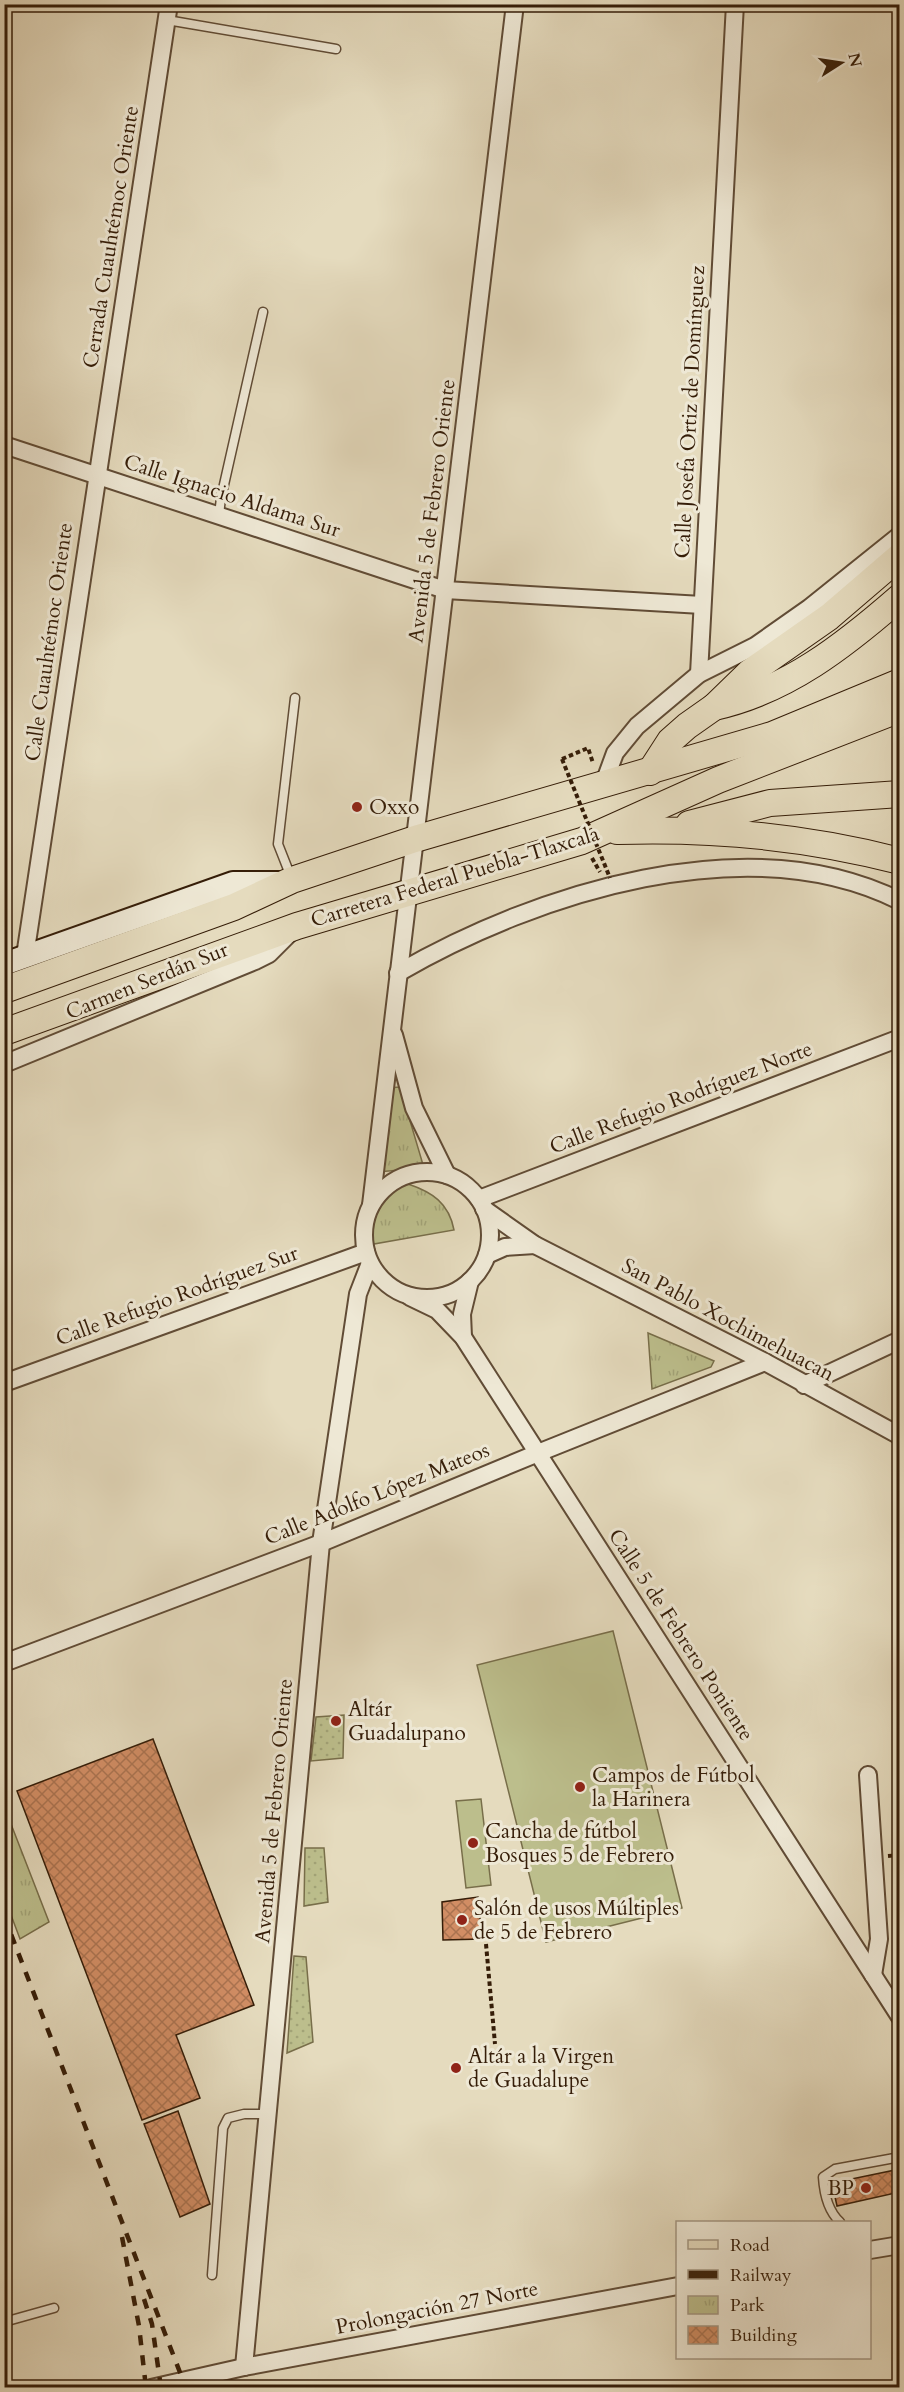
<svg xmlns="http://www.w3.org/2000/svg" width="904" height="2392" viewBox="0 0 904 2392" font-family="Cardo,serif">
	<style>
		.grass { fill: url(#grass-dots); stroke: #786e4a; stroke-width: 1.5 }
		.park { fill: url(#park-tufts); stroke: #786e4a; stroke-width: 1.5 }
		.pitch { fill: #bcbe8c; stroke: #786e4a; stroke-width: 1.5 }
		.building { fill: url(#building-cross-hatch); stroke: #351d08; stroke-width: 1.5 }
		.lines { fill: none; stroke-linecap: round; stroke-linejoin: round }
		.lane-casing { stroke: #614c36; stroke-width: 11 }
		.street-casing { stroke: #614c36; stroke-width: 20 }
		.secondary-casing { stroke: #351d08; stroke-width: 26 }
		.primary-casing { stroke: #351d08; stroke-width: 28 }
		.path { stroke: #351d08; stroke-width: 4; stroke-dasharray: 4.5 3; stroke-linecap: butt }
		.lane { stroke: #eee8d5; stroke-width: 8 }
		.street { stroke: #eee8d5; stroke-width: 16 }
		.secondary { stroke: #eee8d5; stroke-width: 22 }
		.primary { stroke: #e5dbbe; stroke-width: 26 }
		.rail { stroke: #351d08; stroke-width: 4.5; stroke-dasharray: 10 10; stroke-linecap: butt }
		.path-bridge { stroke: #351d08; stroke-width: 4; stroke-dasharray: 4.5 3; stroke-linecap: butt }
		.poi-dot { fill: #8f2418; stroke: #eee8d5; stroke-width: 2 }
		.labels { text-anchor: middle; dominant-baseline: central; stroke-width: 6; stroke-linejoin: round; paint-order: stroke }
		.street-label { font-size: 21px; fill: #351d08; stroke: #eee8d5 }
		.poi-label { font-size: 21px; fill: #351d08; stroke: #eee8d5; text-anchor: start }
	</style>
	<defs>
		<pattern id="grass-dots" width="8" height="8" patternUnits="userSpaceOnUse" patternTransform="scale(1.5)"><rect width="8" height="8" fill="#bcbe8c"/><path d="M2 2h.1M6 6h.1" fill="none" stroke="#a2a377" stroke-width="1.8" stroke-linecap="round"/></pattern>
		<pattern id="park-tufts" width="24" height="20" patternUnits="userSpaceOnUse" patternTransform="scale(1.5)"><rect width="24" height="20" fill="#bcbe8c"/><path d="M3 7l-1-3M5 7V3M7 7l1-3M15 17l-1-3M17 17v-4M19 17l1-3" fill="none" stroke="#a2a377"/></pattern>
		<pattern id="building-cross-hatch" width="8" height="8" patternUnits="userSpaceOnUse" patternTransform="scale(1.5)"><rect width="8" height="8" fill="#d18d64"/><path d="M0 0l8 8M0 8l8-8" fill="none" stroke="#aa7350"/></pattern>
	</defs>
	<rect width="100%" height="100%" fill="#e5dbbe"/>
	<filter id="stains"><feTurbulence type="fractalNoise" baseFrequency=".00333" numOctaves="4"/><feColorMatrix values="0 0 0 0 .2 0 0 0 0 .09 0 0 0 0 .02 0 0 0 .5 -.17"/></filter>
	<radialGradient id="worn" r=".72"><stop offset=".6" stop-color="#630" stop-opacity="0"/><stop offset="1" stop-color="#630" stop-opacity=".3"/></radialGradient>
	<g class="grass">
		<path d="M344,1715L343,1758L311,1761L316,1717Z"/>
		<path d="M305,1848H324L328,1902L304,1906Z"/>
		<path d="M294,1956L306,1957L313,2042L287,2053Z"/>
	</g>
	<g class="park">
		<path d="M400,1087L424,1168L377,1172L387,1088Z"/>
		<path d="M408,1184C432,1192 449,1203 454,1230L368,1245C366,1215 375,1187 408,1184Z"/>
		<path d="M648,1333L714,1361L711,1367L652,1389Z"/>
		<path d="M4,1806L49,1922L20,1939L5,1899Z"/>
	</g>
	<g class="pitch">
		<path d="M613,1631L682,1908L546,1942L477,1665Z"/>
		<path d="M481,1799L491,1885L466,1888L456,1801Z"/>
	</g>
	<g class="building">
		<path d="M153,1739L254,2005L176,2035L200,2098L142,2120L17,1791Z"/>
		<path d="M478,1897L482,1939L443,1940L442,1902Z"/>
		<path d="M178,2111L210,2204L180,2217L144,2124Z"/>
		<path d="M900,2169V2192L837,2206L832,2183Z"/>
	</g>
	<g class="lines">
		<g class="lane-casing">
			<g id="lane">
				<path d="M167,20L336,49"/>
				<path d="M219,515L221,498L263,312"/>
				<path d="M291,877L278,844L295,698"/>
				<path d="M840,2222C828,2211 824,2193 823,2177L835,2169L900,2157"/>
				<path d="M212,2275L223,2128L228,2118L244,2114H267"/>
				<path d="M4,2322L54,2308"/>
			</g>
		</g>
		<g class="street-casing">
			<g id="street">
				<path d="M4,445L445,590L702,605"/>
				<path d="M699,674L735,4"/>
				<path d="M604,783L615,753L637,726L699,674L755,646L809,608L900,535"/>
				<path d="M25,956L169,4"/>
				<path d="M398,973C536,893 748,825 900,901"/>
				<path d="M394,1035L414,1108L447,1175"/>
				<path d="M4,1064L255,961L269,954L291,932"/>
				<circle cx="427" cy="1235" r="63"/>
				<path d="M479,1199L900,1038"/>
				<path d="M371,1205L515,4"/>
				<path d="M484,1209L535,1245L765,1362L900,1436"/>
				<path d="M487,1255L505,1247L535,1245"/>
				<path d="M410,1297L437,1310L463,1337L900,2017"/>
				<path d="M463,1337L462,1314L470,1281"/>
				<path d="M4,1383L366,1252"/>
				<path d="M804,1385L900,1340"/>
				<path d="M4,1663L321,1543L538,1453L765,1362"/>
				<path d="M868,1775L879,1939L873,1975"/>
				<path d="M870,2250L900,2245"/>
				<path d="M244,2367L321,1543L358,1294L370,1263"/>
				<path d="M151,2388L244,2367L678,2286"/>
			</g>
		</g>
		<g class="secondary-casing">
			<path id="secondary" d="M4,964L233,883H282"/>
		</g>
		<g class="primary-casing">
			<g id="primary">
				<path d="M714,707C787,691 845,645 900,597"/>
				<path d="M650,772L670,741L687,726L714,707L749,673L829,617L900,556"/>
				<path d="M689,824L770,803L900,794"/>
				<path d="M617,831C712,828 808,837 900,861"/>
				<path d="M4,990L234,907L292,880L415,839L772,735L900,682"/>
				<path d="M4,1032L297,926L582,841L718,780L900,709"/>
			</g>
		</g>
		<g class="path">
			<path d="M562,759L588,748L593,763"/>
			<path d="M592,858L600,872"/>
			<path d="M888,1856L900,1855"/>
			<path d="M486,1944L495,2044"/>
		</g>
		<use href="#lane" class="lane"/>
		<use href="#street" class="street"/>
		<use href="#secondary" class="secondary"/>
		<use href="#primary" class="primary"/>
		<g class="rail">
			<path d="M4,1916L186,2388"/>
			<path d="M122,2237L139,2326L146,2388"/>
			<path d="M144,2299L152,2324L161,2388"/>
		</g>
		<path class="path-bridge" d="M562,759L610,878"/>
	</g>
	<g class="poi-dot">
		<circle cx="357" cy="807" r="6"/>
		<circle cx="336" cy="1721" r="6"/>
		<circle cx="580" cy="1787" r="6"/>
		<circle cx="473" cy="1843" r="6"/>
		<circle cx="462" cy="1920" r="6"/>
		<circle cx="456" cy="2068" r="6"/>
		<circle cx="866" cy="2188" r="6"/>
	</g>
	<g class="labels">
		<g class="street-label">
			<text transform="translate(111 237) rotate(-81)">Cerrada Cuauhtémoc Oriente</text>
			<text transform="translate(690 412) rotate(-87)">Calle Josefa Ortiz de Domínguez</text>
			<text transform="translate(232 496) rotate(18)">Calle Ignacio Aldama Sur</text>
			<text transform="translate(432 511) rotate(-83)">Avenida 5 de Febrero Oriente</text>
			<text transform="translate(49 642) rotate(-82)">Calle Cuauhtémoc Oriente</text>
			<text transform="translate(455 877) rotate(-17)">Carretera Federal Puebla-Tlaxcala</text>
			<text transform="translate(147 981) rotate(-22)">Carmen Serdán Sur</text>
			<text transform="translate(681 1098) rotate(-21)">Calle Refugio Rodríguez Norte</text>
			<text transform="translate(177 1296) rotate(-20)">Calle Refugio Rodríguez Sur</text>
			<text transform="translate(728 1320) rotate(28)">San Pablo Xochimehuacan</text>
			<text transform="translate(377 1494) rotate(-22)">Calle Adolfo López Mateos</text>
			<text transform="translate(681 1635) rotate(57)">Calle 5 de Febrero Poniente</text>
			<text transform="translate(274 1811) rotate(-85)">Avenida 5 de Febrero Oriente</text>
			<text transform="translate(437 2308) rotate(-11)">Prolongación 27 Norte</text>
		</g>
		<g class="poi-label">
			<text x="369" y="807">Oxxo</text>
			<text x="348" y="1709">Altár<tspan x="348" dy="24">Guadalupano</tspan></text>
			<text x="592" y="1775">Campos de Fútbol<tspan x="592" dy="24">la Harinera</tspan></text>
			<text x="485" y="1831">Cancha de fútbol<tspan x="485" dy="24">Bosques 5 de Febrero</tspan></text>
			<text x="474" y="1908">Salón de usos Múltiples<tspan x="474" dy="24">de 5 de Febrero</tspan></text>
			<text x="468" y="2056">Altár a la Virgen<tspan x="468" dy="24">de Guadalupe</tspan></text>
			<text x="854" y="2188" text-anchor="end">BP</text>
		</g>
	</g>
	<rect width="904" height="2392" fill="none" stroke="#e5dbbe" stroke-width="24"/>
	<rect x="6" y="6" width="892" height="2380" fill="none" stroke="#351d08" stroke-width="3"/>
	<rect x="12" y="12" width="880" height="2368" fill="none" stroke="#351d08" stroke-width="1.5"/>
	<rect x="676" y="2221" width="195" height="138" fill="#eee8d5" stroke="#a49783" stroke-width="1.5"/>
	<rect x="688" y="2240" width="30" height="9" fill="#e5dbbe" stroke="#a49783" stroke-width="1.5"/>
	<text x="730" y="2251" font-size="18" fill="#351d08">Road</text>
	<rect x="688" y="2270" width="30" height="9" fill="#351d08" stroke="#a49783" stroke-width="1.5"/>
	<text x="730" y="2281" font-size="18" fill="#351d08">Railway</text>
	<rect x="688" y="2296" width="30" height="18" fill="url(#park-tufts)" stroke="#a49783" stroke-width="1.5"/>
	<text x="730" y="2311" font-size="18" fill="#351d08">Park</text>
	<rect x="688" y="2326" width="30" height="18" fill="url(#building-cross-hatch)" stroke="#a49783" stroke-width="1.5"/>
	<text x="730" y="2341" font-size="18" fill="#351d08">Building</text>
	<g transform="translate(841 63) rotate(78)" stroke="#eee8d5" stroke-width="4.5" paint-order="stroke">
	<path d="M0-4.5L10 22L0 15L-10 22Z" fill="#351d08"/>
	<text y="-9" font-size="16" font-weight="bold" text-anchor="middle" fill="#351d08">N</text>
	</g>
	<rect width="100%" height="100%" filter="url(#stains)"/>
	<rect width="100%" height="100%" fill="url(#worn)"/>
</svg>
